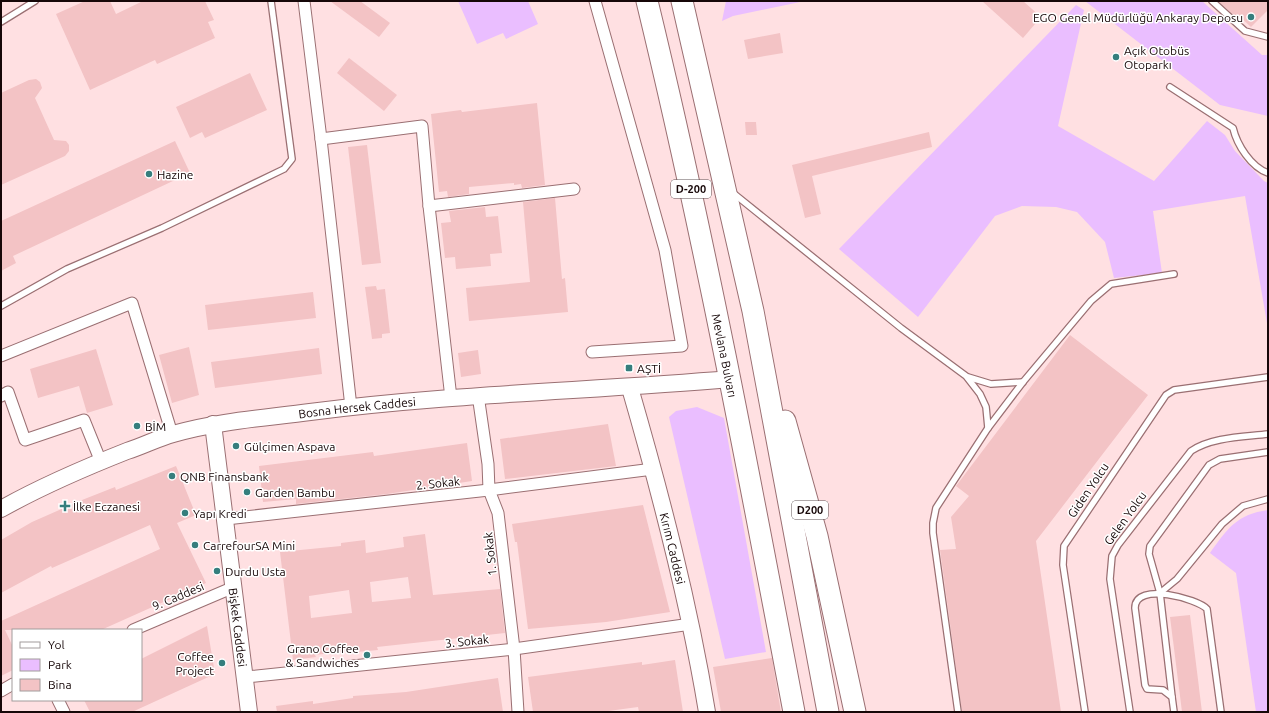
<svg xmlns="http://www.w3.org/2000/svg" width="1269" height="713" viewBox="0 0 1269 713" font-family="Ubuntu,sans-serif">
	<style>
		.green { fill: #eabeff }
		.building { fill: #f3c3c5; fill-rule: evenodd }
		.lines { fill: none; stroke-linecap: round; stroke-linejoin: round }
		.lane-casing { stroke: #9a6f72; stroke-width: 8 }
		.street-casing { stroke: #9a6f72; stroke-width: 13 }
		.secondary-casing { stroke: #9a6f72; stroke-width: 18 }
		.highway-casing { stroke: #9a6f72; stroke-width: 23 }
		.lane { stroke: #fff; stroke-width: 5.5 }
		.street { stroke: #fff; stroke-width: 11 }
		.secondary { stroke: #fff; stroke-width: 16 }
		.highway { stroke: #fff; stroke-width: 21 }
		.poi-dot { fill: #357e7d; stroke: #fff; stroke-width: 1.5 }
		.labels { text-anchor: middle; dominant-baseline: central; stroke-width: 3; stroke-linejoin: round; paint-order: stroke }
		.shield { fill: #fff; stroke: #5c5152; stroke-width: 1 }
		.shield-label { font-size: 11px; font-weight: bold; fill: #160708 }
		.poi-label { font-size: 12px; fill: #160708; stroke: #fff; text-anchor: start }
		.street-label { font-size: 12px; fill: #160708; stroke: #fff }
	</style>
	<rect width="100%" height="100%" fill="#ffe0e2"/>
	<g class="green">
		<path d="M458,1H528L538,24L506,39L503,33L477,44Z"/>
		<path d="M726,1H805L733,16L722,21Z"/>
		<path d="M1085,1H1202L1262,55H1268V116L1220,105Z"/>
		<path d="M1076,5L1084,10L1058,126L1154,181L1207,121L1225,135L1235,151L1264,181L1268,183V329L1245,196L1153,211L1162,273L1114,278L1105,242L1077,212L1056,207L1022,206L995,216L918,317L839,249Z"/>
		<path d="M697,407L724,418L766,652L725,659L669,417L676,411Z"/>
		<path d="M1268,510V712H1256L1236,573L1210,553C1227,529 1237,514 1268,510Z"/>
	</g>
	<g class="building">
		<path d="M85,1H110L116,14L143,1H205L214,20L208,22L215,38L157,64L155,60L90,90L56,14Z"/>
		<path d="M330,1H360L390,23L379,37Z"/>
		<path d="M982,1H1023L1041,17L1023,38Z"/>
		<path d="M1218,1H1268V10L1251,27L1237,14L1235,16Z"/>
		<path d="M780,33L783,53L748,59L744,40Z"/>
		<path d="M349,58L397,95L384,111L337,73Z"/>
		<path d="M250,73L267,110L205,138L202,132L190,138L176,107Z"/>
		<path d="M36,79L40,82L42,88L35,98L54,140L66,141L69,145V151L65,156L1,185V93L29,80Z"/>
		<path d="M537,103L545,185L522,188L521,184L514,185V183L469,187V194L448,197L447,191L439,192L431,114L461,110L462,112Z"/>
		<path d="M745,122H756L757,135H746Z"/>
		<path d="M929,132L932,147L812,176L821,214L805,218L792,165Z"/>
		<path d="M175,141L190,173L13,256L16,263L1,271V221Z"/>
		<path d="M367,145L381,263L362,265L348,147Z"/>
		<path d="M555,198L562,279L565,278L568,312L469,321L466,288L530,282L523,202Z"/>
		<path d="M485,207L486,217L498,216L502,253L490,254L491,266L456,269L455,257L445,258L441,223L451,222L449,211Z"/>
		<path d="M376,286L377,290L385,289L390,333L382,334V338L372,339L365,287Z"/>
		<path d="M313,292L316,318L208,330L205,305Z"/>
		<path d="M1070,335L1148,395L1036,541L1061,712H962L940,550L956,549L951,517L969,496L956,486Z"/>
		<path d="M189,347L199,395L172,403L159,355Z"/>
		<path d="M319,348L322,374L215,388L211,362Z"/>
		<path d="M96,349L113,405L87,413L79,386L38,398L30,369Z"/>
		<path d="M478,350L481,374L461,377L458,353Z"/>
		<path d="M608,424L616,466L505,479L500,439Z"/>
		<path d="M467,443L472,481L387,494L296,504V499L263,502L259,466L373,452L374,456Z"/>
		<path d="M176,466L196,515L177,523L206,583L101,630H5L13,647V670L1,676V621L160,549L150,525L52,568L51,566L1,593V540L32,522L82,500L115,487L116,490Z"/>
		<path d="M643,505L670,612L606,622L528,629L517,542H515L512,524Z"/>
		<path d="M425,534L433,595L500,589L505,633L377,647L378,650L357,652L356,650L315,655L316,657L293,660L280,552L341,546V543L365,540L366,553L404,547L403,537ZM408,577L411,598L372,602L370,582ZM349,590L352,613L311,618L309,596Z"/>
		<path d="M1190,615L1202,712H1182L1170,617Z"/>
		<path d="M207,626L215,674L132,712H90L84,700H141V659Z"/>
		<path d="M772,658L781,712H721L713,667Z"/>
		<path d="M675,660L683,712H639L638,707L601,712H533L528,677L642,662V665Z"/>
		<path d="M498,678L503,712H277L276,706L313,701V704L353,698V696L406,692Z"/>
	</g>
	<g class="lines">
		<g class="lane-casing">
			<g id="lane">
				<path d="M1212,1L1245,31L1268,37"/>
				<path d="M1,22L35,1"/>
				<path d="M1170,87L1233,128C1237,145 1251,167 1268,173"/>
				<path d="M733,193L901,328L966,376L980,394L986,407L988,428"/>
				<path d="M1,306L67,269L162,228L284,169L292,159L271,1"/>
				<path d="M968,377L991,384L1023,382"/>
				<path d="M1160,593L1177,579L1222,524L1243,506L1268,499"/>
				<path d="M1172,697L1160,593L1149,554L1150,546L1209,465L1220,459L1268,452"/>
				<path d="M958,712L933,533V523L936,508L988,428L1023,382L1091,301L1111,284L1174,274"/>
				<path d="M1085,712L1063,565L1064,546L1166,395L1174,390L1268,377"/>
				<path d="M1130,712L1110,579L1112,556L1118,545L1191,451C1212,437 1243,437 1268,434"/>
				<path d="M1174,712L1172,697L1163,690L1147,689L1145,685L1135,608C1135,581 1198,599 1207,609L1221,712"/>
			</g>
		</g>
		<g class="street-casing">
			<g id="street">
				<path d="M304,1L321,139L351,407"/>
				<path d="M321,139L422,126L429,206L451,398"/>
				<path d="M429,206L574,189"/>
				<path d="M592,352L682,346L665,250L595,1"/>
				<path d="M1,356L132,303L172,434"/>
				<path d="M478,395L488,464L489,490L498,513L514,649L518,712"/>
				<path d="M1,396L8,392L25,440L84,420L101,462"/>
				<path d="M226,519L489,490L653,469"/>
				<path d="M133,630L234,587"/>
				<path d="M246,677L514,649L691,624"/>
				<path d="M1,691L13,684"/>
				<path d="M58,700L64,712"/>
			</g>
		</g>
		<g class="secondary-casing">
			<g id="secondary">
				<path id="s1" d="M630,388C661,495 689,602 707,712"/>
				<path id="s2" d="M213,424L249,712"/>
				<path id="s3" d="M1,509C42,486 84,468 127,451C143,446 158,438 173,434C218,421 265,418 310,412C450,394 590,391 730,379"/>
			</g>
		</g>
		<g class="highway-casing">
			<g id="highway">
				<path id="s4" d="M647,1C704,236 749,474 794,712"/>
				<path d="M682,1L753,311L828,712"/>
				<path d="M785,421L817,536L855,712"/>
			</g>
		</g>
		<use href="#lane" class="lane"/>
		<use href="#street" class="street"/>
		<use href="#secondary" class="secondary"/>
		<use href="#highway" class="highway"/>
	</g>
	<g class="poi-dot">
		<circle cx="1251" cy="17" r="4"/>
		<circle cx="1116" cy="57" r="4"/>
		<circle cx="149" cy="174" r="4"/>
		<rect x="625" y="364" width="8" height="8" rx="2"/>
		<circle cx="137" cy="426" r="4"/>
		<circle cx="236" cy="446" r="4"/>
		<circle cx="172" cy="476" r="4"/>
		<circle cx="247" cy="492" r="4"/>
		<path d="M63 500h4v4h4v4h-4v4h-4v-4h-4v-4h4z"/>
		<circle cx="185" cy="513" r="4"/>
		<circle cx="195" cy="545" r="4"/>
		<circle cx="217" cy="571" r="4"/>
		<circle cx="367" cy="655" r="4"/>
		<circle cx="222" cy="663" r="4"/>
	</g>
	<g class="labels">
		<g class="shield">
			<rect x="671" y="180" width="40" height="18" rx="3"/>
			<rect x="792" y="501" width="36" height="18" rx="3"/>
		</g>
		<g class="shield-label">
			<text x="691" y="189">D-200</text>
			<text x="810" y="510">D200</text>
		</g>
		<g class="poi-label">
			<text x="1243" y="17" text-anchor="end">EGO Genel Müdürlüğü Ankaray Deposu</text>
			<text x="1124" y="50">Açık Otobüs<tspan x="1124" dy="14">Otoparkı</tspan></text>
			<text x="157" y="174">Hazine</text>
			<text x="637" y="368">AŞTİ</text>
			<text x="145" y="426">BİM</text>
			<text x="244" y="446">Gülçimen Aspava</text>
			<text x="180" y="476">QNB Finansbank</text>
			<text x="255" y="492">Garden Bambu</text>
			<text x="73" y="506">İlke Eczanesi</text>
			<text x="193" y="513">Yapı Kredi</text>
			<text x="203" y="545">CarrefourSA Mini</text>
			<text x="225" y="571">Durdu Usta</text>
			<text x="359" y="648" text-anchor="end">Grano Coffee<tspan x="359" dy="14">&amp; Sandwiches</tspan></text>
			<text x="214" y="656" text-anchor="end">Coffee<tspan x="214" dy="14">Project</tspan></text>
		</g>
		<g class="street-label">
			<text stroke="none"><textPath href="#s4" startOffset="363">Mevlana Bulvarı</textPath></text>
			<text stroke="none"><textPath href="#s3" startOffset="374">Bosna Hersek Caddesi</textPath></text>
			<text transform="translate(438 483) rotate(-6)">2. Sokak</text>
			<text transform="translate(1088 490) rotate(-56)">Giden Yolcu</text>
			<text transform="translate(1125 518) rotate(-54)">Gelen Yolcu</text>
			<text stroke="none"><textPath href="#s1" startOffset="166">Kırım Caddesi</textPath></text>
			<text transform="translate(490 554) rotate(-96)">1. Sokak</text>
			<text transform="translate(178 596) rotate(-23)">9. Caddesi</text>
			<text stroke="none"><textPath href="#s2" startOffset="205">Bişkek Caddesi</textPath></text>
			<text transform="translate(467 641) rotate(-6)">3. Sokak</text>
		</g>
	</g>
	<rect width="1269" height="713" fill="none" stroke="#160708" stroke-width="4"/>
	<rect x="12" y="629" width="130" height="72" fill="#ffffff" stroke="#a29c9c"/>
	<rect x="20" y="642" width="20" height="6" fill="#ffffff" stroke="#a29c9c"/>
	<text x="48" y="649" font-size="12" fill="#160708">Yol</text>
	<rect x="20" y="659" width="20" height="12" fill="#eabeff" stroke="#a29c9c"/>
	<text x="48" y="669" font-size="12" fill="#160708">Park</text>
	<rect x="20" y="679" width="20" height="12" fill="#f3c3c5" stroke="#a29c9c"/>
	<text x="48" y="689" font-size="12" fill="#160708">Bina</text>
</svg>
